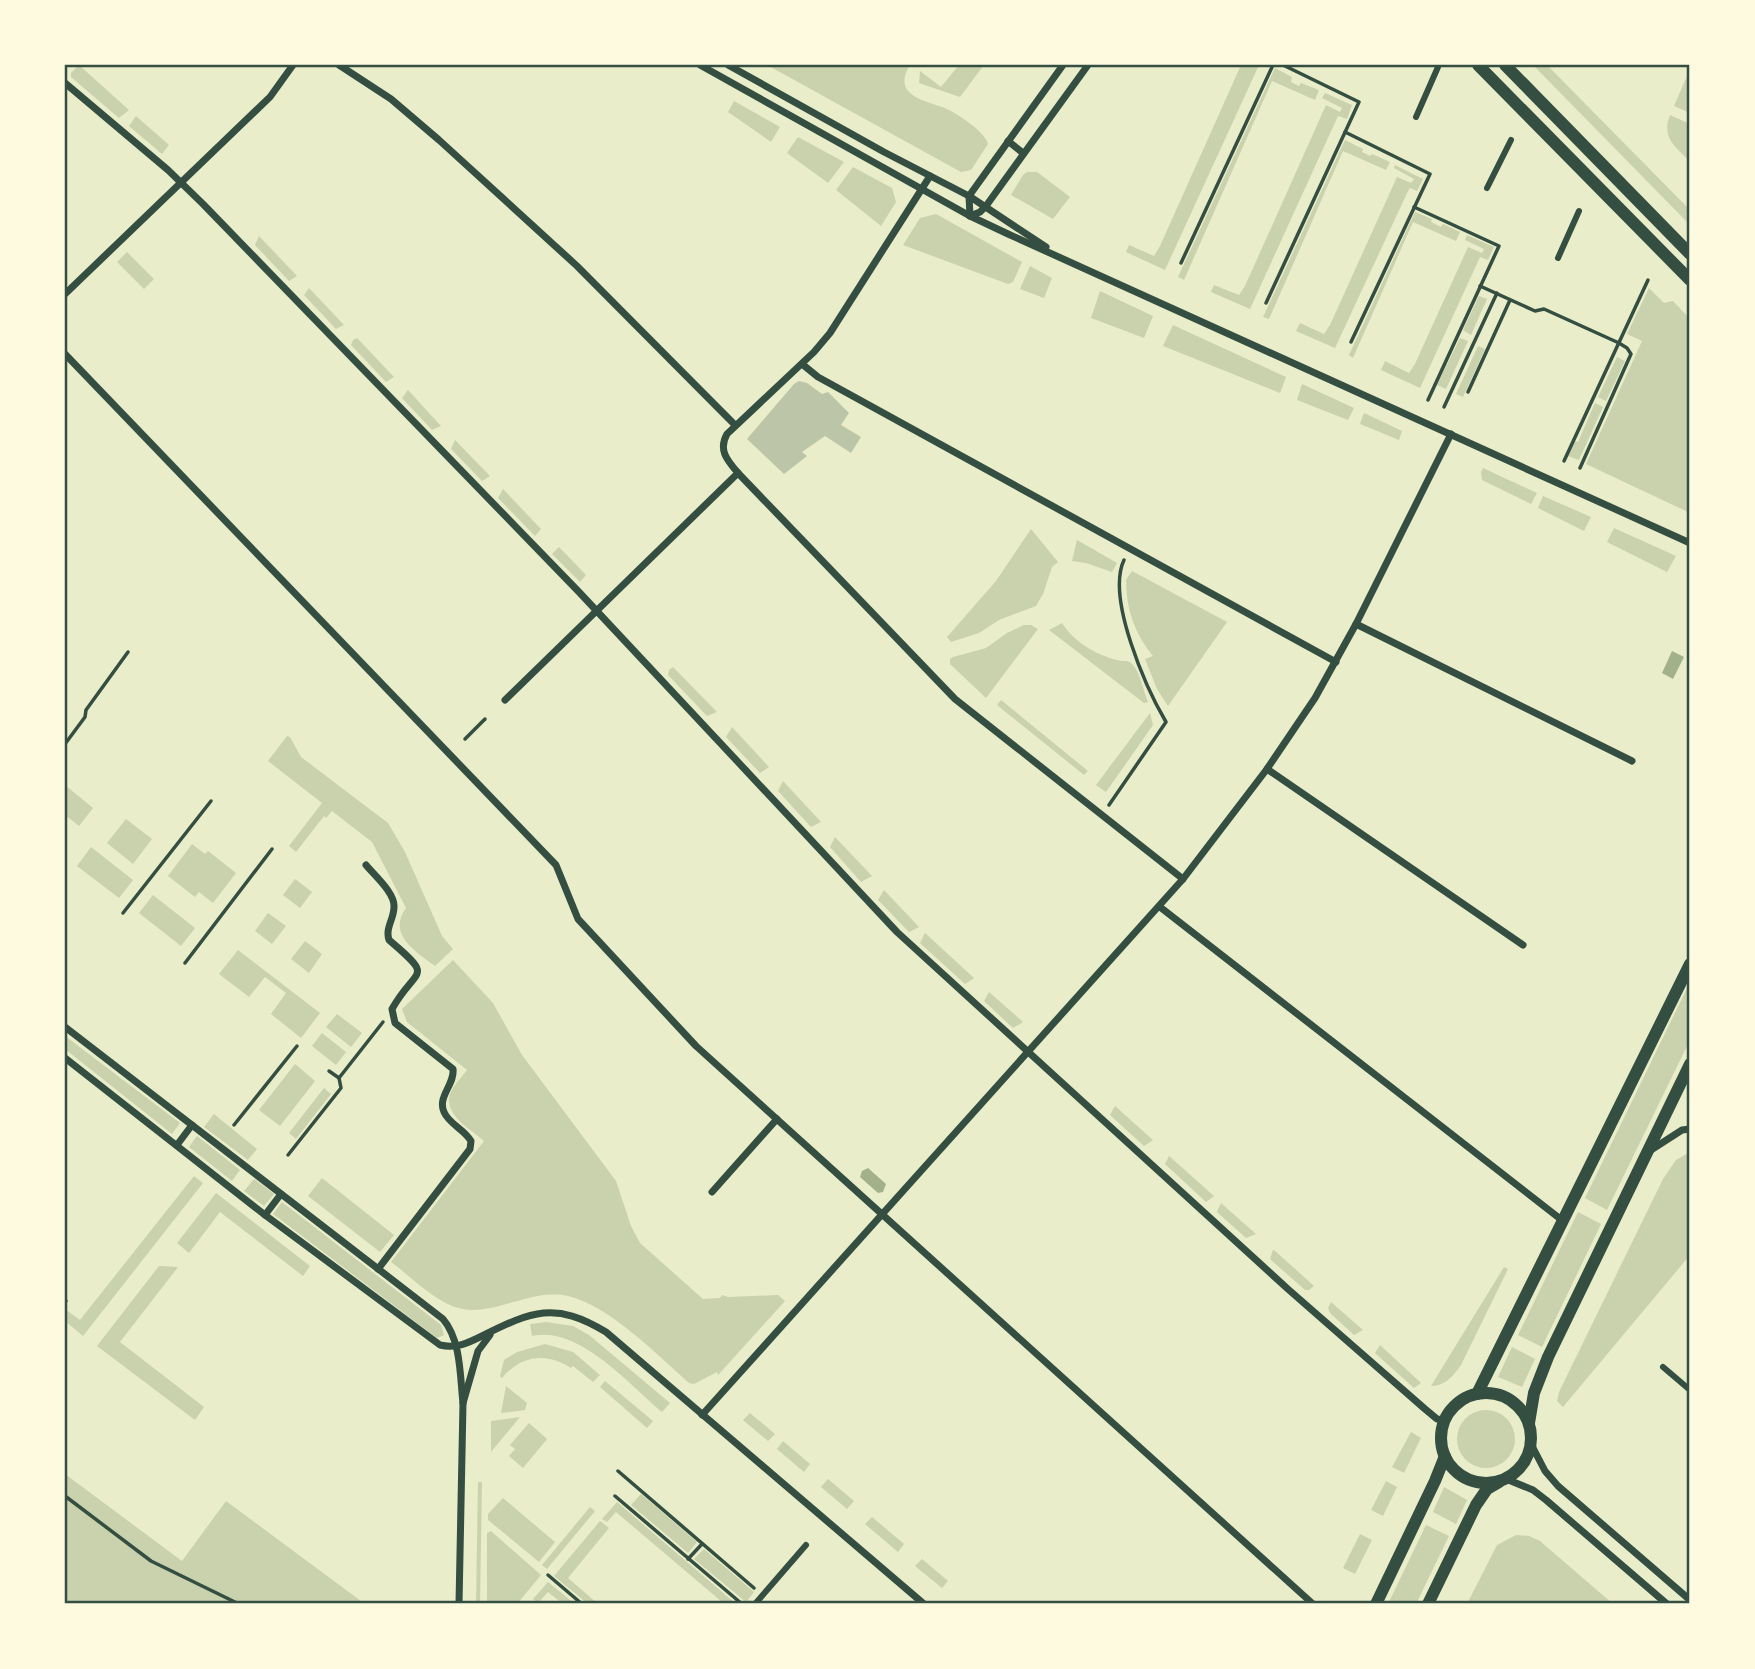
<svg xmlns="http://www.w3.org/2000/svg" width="1755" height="1669" viewBox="0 0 1755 1669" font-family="'Fira Sans',sans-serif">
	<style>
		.green { fill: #cad2ad }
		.water { fill: #a3b18a }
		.building { fill: #bcc5a7 }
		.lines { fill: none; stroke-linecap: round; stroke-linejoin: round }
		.path { stroke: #344e41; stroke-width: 3.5 }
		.pedestrian { stroke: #344e41; stroke-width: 6 }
		.minor { stroke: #344e41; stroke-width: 7 }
		.secondary { stroke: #344e41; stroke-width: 12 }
		.neatline { fill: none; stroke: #344e41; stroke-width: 2.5 }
	</style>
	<rect width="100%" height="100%" fill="#e9edc9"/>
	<g class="green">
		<path d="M79,65L129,110L119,118L71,77V73Z"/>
		<path d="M767,65H910C892,94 922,100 942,107C954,111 986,132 988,144L971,170L961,172Z"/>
		<path d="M959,65H984L960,97L919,83L920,71L941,87Z"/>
		<path d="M1241,65H1259L1165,270L1126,252L1129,245L1154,256L1160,246Z"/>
		<path d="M1533,65H1547L1690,210V225Z"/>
		<path d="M1275,68L1292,77L1291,82L1299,86L1301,83L1319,90L1315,100L1272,81L1184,280L1178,277Z"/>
		<path d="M1690,69V113L1674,106Z"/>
		<path d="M1325,93L1352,105L1347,119L1338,116L1250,309L1211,292L1214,285L1239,295L1245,286L1326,105L1340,112L1342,108L1322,98Z"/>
		<path d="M734,101L780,127L771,142L728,112Z"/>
		<path d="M1670,115L1690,124V161C1675,147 1661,137 1670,115Z"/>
		<path d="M136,116L169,145L162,154L129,126Z"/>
		<path d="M798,137L844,162L828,183L787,153Z"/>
		<path d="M1345,140L1363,149L1362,152L1370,156L1372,154L1390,162L1386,170L1343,151L1269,319L1263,317Z"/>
		<path d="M1395,165L1423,179L1417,191L1410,188L1408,191L1335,348L1296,331L1300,323L1324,334L1330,325L1397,177L1411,183L1414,179L1394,168Z"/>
		<path d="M853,167L892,188L896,202L881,226L836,190Z"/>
		<path d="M1027,172H1037L1070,197L1053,219L1011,195L1023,175Z"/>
		<path d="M1415,212L1432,219L1431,222L1441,227L1443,224L1460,232L1456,241L1413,222L1353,358L1349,355Z"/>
		<path d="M936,214L1022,262L1013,282L1008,284L903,245L920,218Z"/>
		<path d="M1467,235L1494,247L1488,260L1480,257L1420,388L1381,370L1385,361L1409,373L1415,364L1468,247L1482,253L1484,249L1465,240Z"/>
		<path d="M259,236L297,276L289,281L255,245Z"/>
		<path d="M127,252L154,279L144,289L117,262Z"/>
		<path d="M1030,266L1052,278L1044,298L1020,289Z"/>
		<path d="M309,288L344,325L336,329L304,295Z"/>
		<path d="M1649,288L1664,303L1673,301L1690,319V513L1586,464L1642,341L1627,334Z"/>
		<path d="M1100,291L1153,316L1144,338L1091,318Z"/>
		<path d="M1479,296L1487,299L1471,335L1463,330Z"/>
		<path d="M1173,325L1286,377L1280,393L1163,346Z"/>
		<path d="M357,338L394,377L386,382L351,345L353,340Z"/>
		<path d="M1460,338L1468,341L1446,389L1437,385Z"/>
		<path d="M1478,346L1485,349L1463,397L1456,394Z"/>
		<path d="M1617,357L1625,361L1606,401L1598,397Z"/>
		<path d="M1302,384L1354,408L1348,420L1297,400Z"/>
		<path d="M408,390L441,426L432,430L402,398Z"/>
		<path d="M1595,403L1603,407L1579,460L1568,456L1575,441L1578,442Z"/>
		<path d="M1364,413L1402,431L1399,440L1360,424Z"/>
		<path d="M455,440L490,476L482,481L451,449Z"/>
		<path d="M1483,468L1537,493L1531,504L1482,480L1481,472Z"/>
		<path d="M503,489L541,529L535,536L498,498Z"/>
		<path d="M1543,496L1591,517L1584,531L1538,508Z"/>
		<path d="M1614,528L1676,556L1667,572L1607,542Z"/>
		<path d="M1031,529L1058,562L1052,567L1043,594L1036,606L999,620L979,633L951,642L947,637L996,581Z"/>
		<path d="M1077,540L1117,563L1112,572L1086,563L1072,561Z"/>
		<path d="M559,547L586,575L580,582L552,554Z"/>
		<path d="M1132,571L1227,622L1168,706L1157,689L1145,659L1153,656C1135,635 1126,609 1126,580Z"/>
		<path d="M1062,623C1074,642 1096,655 1117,660C1124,662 1129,659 1133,665C1141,674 1143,691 1148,702L1144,703L1049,630Z"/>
		<path d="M1024,625H1031L1038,629L986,698L950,664V659L953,657L986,648L1007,633Z"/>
		<path d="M673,667L717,712L707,716L668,675L669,670Z"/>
		<path d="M1001,700L1088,771L1084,775L997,705Z"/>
		<path d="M1150,713L1153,725L1106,792L1096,785Z"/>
		<path d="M732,727L769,767L760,773L726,737Z"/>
		<path d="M287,736L290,737L301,757L388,823L405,852L442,936L453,949L435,966C415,951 387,934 406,908L372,842L332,811L326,818L324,816L296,852L289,846L322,803L268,761Z"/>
		<path d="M783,781L821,822L811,827L778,791Z"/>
		<path d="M65,785L93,808L79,826L65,815Z"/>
		<path d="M126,819L152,839L133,864L107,843Z"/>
		<path d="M835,837L872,876L861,882L830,847Z"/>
		<path d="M192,844L205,854L208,851L236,873L213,903L199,892L195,897L168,876Z"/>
		<path d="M91,847L133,880L119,898L77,866Z"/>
		<path d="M295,879L312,892L300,908L283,895Z"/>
		<path d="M884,890L919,927L909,932L878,900Z"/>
		<path d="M153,895L195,928L181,946L139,913Z"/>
		<path d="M268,913L286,926L272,944L255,931Z"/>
		<path d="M925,933L974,978L965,984L920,943Z"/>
		<path d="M305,941L322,954L309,973L291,959Z"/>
		<path d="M238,950L320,1013L301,1038L271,1014L286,993L265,977L249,997L219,974Z"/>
		<path d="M453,960L493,1003L522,1055L616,1181L631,1226L640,1243L703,1299L720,1298L722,1295L728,1297L778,1295L785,1301L718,1375L717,1372L694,1384L689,1383C656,1354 610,1306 568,1296C527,1287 491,1321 452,1306C430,1297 410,1276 391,1262L484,1141C469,1128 438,1112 453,1088C457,1081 463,1076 467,1070L407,1022L402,1009Z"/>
		<path d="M1690,982V1040L1607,1210L1585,1198Z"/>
		<path d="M989,992L1023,1022L1013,1028L984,1001Z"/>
		<path d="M337,1014L362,1033L351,1047L326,1027Z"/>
		<path d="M322,1033L346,1052L336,1065L312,1046Z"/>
		<path d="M65,1036L180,1123L172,1134L65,1049Z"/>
		<path d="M295,1064L315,1081L280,1126L259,1110Z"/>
		<path d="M324,1088L331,1094L296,1139L289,1133Z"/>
		<path d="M1115,1106L1153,1140L1144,1146L1110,1115Z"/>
		<path d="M214,1114L257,1149L248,1160L204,1127Z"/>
		<path d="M197,1136L240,1170L232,1181L189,1147Z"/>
		<path d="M1690,1152V1255L1563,1407L1557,1401L1559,1392L1663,1179L1676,1160Z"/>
		<path d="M1169,1156L1214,1196L1206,1202L1165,1164Z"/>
		<path d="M194,1176L203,1183L83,1336L65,1321V1309L80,1320Z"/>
		<path d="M322,1178L394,1235L380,1252L308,1196Z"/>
		<path d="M254,1179L274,1194L264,1206L244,1191Z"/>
		<path d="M216,1193L310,1266L303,1276L220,1212L189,1253L177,1243Z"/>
		<path d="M282,1202L441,1325L444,1335L437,1338L273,1214Z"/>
		<path d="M1221,1203L1256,1234L1246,1238L1217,1212Z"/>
		<path d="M1578,1212L1601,1224L1542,1347L1518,1335Z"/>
		<path d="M1273,1250H1274L1314,1286L1309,1290H1305L1270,1259Z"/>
		<path d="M159,1266L178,1267L120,1342L204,1407L195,1420L97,1346Z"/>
		<path d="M1504,1267L1508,1269L1461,1365C1454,1375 1444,1387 1431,1386Z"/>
		<path d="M1331,1302L1363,1330L1354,1335L1330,1313L1328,1308Z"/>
		<path d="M546,1322L573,1326L589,1335L670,1403L662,1412C629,1384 578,1325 532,1336L530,1324Z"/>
		<path d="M545,1344L573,1352L600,1375L593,1382L573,1366L571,1368C547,1352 521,1355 502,1378L500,1376L504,1360L517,1352Z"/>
		<path d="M1380,1345L1421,1383L1414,1388L1375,1353Z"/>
		<path d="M1512,1347L1535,1359L1522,1387L1498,1377Z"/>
		<path d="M605,1381L653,1421L647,1428L600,1387Z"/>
		<path d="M506,1386L527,1403L525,1410L501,1413Z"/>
		<circle cx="1486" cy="1439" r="29"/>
		<path d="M750,1413L775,1434L768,1441L743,1420Z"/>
		<path d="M520,1417L491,1452V1421Z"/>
		<path d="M529,1423L547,1439L523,1468L509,1456L515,1449L510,1445Z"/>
		<path d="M1411,1432L1421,1438L1404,1473L1392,1467Z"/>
		<path d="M783,1441L810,1464L804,1472L777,1449Z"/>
		<path d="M65,1474L182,1561L226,1501L365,1604H65Z"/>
		<path d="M828,1479L854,1501L847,1509L821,1487Z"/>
		<path d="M1386,1481L1397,1487L1383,1516L1371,1510Z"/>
		<path d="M478,1482H482L480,1604H476Z"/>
		<path d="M1444,1487L1467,1500L1456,1524L1433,1512Z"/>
		<path d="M641,1494L697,1542L688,1553L631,1505Z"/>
		<path d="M503,1498L555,1542L539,1562L488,1520V1514Z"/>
		<path d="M617,1502L736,1604H725L722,1602L616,1512L607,1522L602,1519Z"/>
		<path d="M590,1507L595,1511L547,1569L542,1565Z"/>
		<path d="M872,1517L904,1544L898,1552L865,1524Z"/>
		<path d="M600,1521L609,1528L568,1578L598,1604H588L554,1576Z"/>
		<path d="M1426,1525L1449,1536L1416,1604H1388Z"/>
		<path d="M491,1531L541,1575L517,1604H487V1533Z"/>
		<path d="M1360,1534L1372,1540L1355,1574L1343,1568Z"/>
		<path d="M1516,1535L1529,1536L1540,1541L1613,1604H1467L1497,1545Z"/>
		<path d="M704,1549L754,1592L746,1602L694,1559Z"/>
		<path d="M922,1559L948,1581L942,1588L915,1566Z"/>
		<path d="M548,1582L575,1604H563L548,1592L538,1603L533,1599Z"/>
	</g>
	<g class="water">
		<path d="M1672,651L1684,657L1673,679L1662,673Z"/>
		<path d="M868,1168L886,1184L883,1192L878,1193L860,1177L862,1171Z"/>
	</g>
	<path class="building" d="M799,381L807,383L822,394L828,392L849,413L841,425L861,437L851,453L825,436L802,452L807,456L784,474L747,439L794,384Z"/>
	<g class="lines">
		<g class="path">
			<path d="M1345,132L1430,174L1351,342"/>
			<path d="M1414,207L1499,246L1428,400"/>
			<path d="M1181,263L1273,65"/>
			<path d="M1480,286L1535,311L1544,309L1619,343L1627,348L1631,354L1580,468"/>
			<path d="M1266,303L1359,102L1283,65"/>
			<path d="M1468,392L1510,300"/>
			<path d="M1444,407L1497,293"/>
			<path d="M1564,461L1648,280"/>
			<path d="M465,739L485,719"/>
			<path d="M65,744L85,717L86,710L128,652"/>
			<path d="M1109,805L1166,722C1146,688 1106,598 1124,560"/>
			<path d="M123,913L211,801"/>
			<path d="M185,963L272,849"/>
			<path d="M339,1078L383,1022"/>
			<path d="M234,1125L297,1046"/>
			<path d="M288,1155L341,1088L339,1078L329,1071"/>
			<path d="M65,1300L66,1301"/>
			<path d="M618,1471L754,1588"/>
			<path d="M65,1496L151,1561L239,1604"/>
			<path d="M615,1496L742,1604"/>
			<path d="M688,1559L702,1544"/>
			<path d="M548,1575L582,1604"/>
		</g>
		<g class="pedestrian">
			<path d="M1416,117L1438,67"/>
			<path d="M1487,188L1511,140"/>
			<path d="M1558,258L1579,211"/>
			<path d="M1663,1367L1690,1390"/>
			<path d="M755,1604L806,1545"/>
		</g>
		<g class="minor">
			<path d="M339,65L391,99L439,140L577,266L735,425"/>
			<path d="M700,65L970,216L1008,234L1690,543"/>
			<path d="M728,65L884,152L969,196L1046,247"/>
			<path d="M65,83L168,170L203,204L579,592L897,932L1289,1290L1425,1409L1437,1419L1445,1420"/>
			<path d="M1008,141L1023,153"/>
			<path d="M930,176L830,333L814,352L727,434C718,450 727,460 738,473L955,699L1183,879"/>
			<path d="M970,216L980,212L986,206L1088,65"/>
			<path d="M970,216L969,196L1063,65"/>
			<path d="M65,294L270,97L293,65"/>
			<path d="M65,354L556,865L578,919L696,1046L1313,1604"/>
			<path d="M802,364L818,377L1336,662"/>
			<path d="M1356,624L1632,761"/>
			<path d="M505,700L738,473"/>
			<path d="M1267,769L1523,945"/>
			<path d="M366,865C375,876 395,893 394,907C394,919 385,928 389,940C436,980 416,966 392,1009L395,1023L453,1069C455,1084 437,1097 444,1112C449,1124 464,1129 471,1141L470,1149L378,1269"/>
			<path d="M1160,907L1563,1221"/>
			<path d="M65,1027L443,1319C461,1340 460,1376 463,1403"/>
			<path d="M65,1058L265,1215L440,1345C456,1349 468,1343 482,1336C532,1311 555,1301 606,1332L924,1604"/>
			<path d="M177,1145L192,1125"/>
			<path d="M1651,1150L1682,1130L1690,1129"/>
			<path d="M712,1192L777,1119"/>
			<path d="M265,1215L281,1194"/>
			<path d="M702,1415L1183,879L1267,769L1315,698L1356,624L1451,434"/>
			<path d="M1531,1444L1545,1471L1558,1486L1690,1600"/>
			<path d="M1506,1479L1533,1490L1546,1500L1667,1604"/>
			<path d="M459,1604L463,1403L478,1351L490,1335"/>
		</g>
		<g class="secondary">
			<path d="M1478,65L1690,280"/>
			<path d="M1505,65L1690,254"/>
			<circle cx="1486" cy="1438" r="45"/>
			<path d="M1477,1394L1690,964"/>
			<path d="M1529,1423L1534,1393L1548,1357L1690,1064"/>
			<path d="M1376,1604L1435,1481L1445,1456"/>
			<path d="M1428,1604L1476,1505L1487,1489L1499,1482"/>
		</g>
	</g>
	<rect width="1755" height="1669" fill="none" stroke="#fefae0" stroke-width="133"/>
	<rect x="66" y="66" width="1622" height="1536" class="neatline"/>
</svg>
